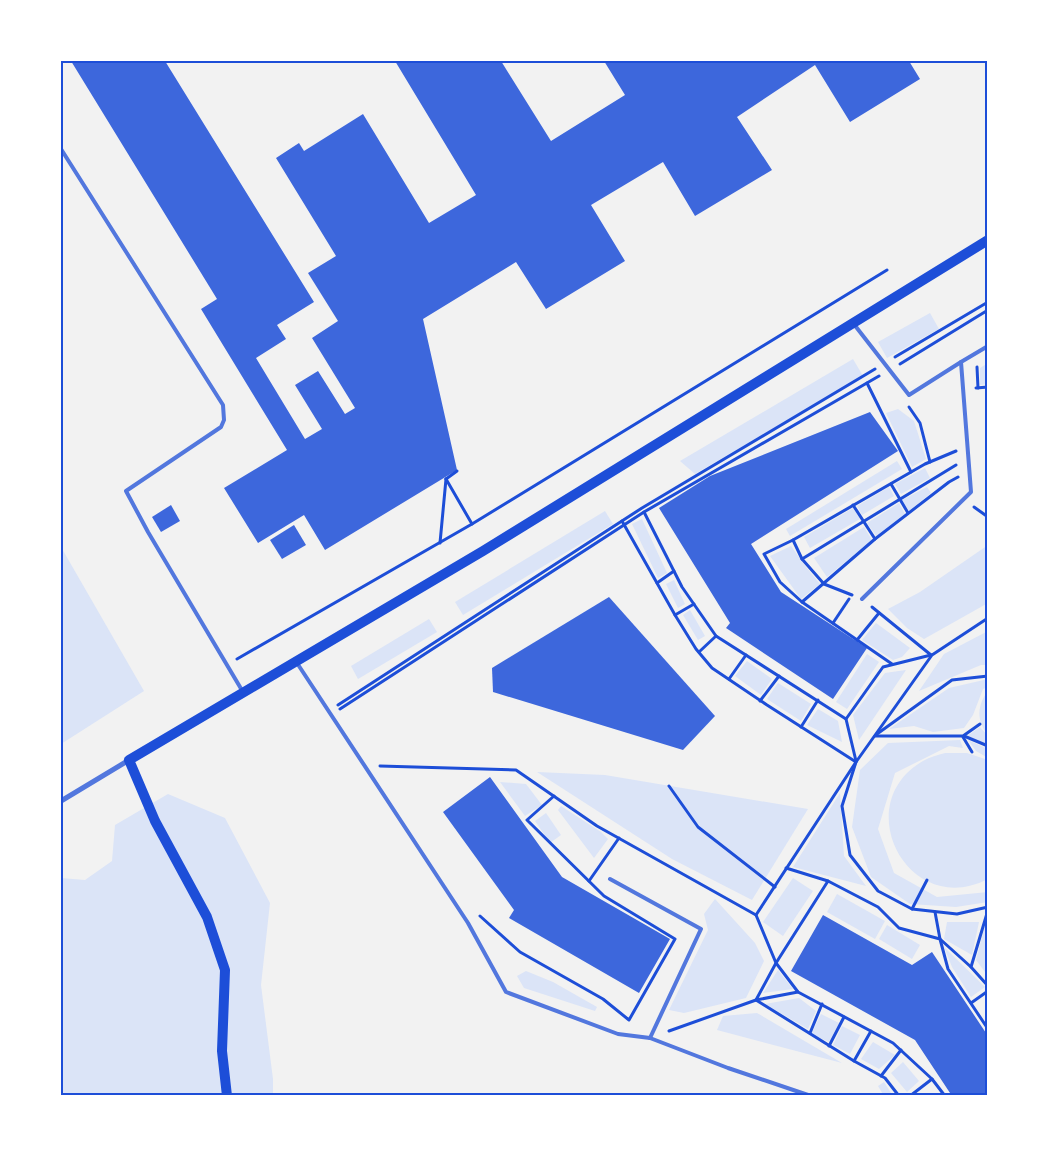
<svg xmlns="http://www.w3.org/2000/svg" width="1049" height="1157" viewBox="0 0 1049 1157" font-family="Montserrat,sans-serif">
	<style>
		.green { fill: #dbe4f7 }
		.building { fill: #3d67dc }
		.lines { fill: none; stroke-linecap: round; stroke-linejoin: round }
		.path { stroke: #1d4ed8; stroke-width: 3 }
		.service { stroke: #5277de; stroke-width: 4 }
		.minor { stroke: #5277de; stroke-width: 5 }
		.secondary { stroke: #1d4ed8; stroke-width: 10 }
		.neatline { fill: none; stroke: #1d4ed8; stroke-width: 2 }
	</style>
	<rect width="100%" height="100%" fill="#f2f2f2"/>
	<g class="green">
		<path d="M930,313L939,329L887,358L878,342Z"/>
		<path d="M853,359L863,376L695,474L680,461Z"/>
		<path d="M988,363V384L980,385V368Z"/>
		<path d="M898,409L914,421L926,459L912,467L886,413Z"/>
		<path d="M897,461L902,469L790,536L786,529Z"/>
		<path d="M925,468L930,478L901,494L895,484Z"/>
		<path d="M889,487L894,496L862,515L857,506Z"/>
		<path d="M927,487L931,493L909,511L902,500Z"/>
		<path d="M899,503L905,514L877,537L867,523Z"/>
		<path d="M853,508L860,519L810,548L804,537Z"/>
		<path d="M605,511L613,524L463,615L455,602Z"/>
		<path d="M642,519L667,573L658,578L632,524Z"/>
		<path d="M864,527L872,540L827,577L814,558Z"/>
		<path d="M988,545V603L924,639L907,628L888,609L920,592Z"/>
		<path d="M791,546L806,567L820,584L801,599L770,556Z"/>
		<path d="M61,547L144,691L61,744Z"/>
		<path d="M674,580L685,604L678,608L666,584Z"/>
		<path d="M690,610L705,636L698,640L683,615Z"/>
		<path d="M429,619L437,632L358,679L351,666Z"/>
		<path d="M876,623L910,648L902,657L893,660L862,640Z"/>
		<path d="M988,631V665H981L919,691L944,654Z"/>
		<path d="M867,654L879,662L847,709L836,702Z"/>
		<path d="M747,661L772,679L761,695L735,676Z"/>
		<path d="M906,670L859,740L853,715L885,673Z"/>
		<path d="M988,679V687L983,689L973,715L964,728L933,732L914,726L889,729L949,688Z"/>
		<path d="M778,683L811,704L801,721L767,699Z"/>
		<path d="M988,691V735C976,721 977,705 988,691Z"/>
		<path d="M818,709L838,721L842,742L807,725Z"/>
		<path d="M980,727L988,736V744L967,736Z"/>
		<path d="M960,740L963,748L949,746L895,773L878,829L894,873L937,897L988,892V902L956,907L910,904L871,877L852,827L860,770L888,743Z"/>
		<path d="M968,740L988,749V758L976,751Z"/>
		<path d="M945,753H967L988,760V879C908,920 848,804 923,761C930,757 938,755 945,753Z"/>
		<path d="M537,772L605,775L808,809L752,900L672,859Z"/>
		<path d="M500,782L526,784L542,805L525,816Z"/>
		<path d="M840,793L844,856L866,886L793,867Z"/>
		<path d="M168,794L225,818L270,903L261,985L273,1079V1096H61V878L85,880L112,861L115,825Z"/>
		<path d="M561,806L601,832L608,839L594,858L558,810Z"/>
		<path d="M546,813L561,835L550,843L535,821Z"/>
		<path d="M793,878L813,891L783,936L763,922Z"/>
		<path d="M837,894L885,921L875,939L827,912Z"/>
		<path d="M715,899L755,943L764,961L746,998L684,1013L669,1010L708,930L704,914Z"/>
		<path d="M986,921H988V976L976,960Z"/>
		<path d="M947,922H979L972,955L944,939Z"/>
		<path d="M887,925L920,945L912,959L879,939Z"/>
		<path d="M944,947L985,987L971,997L952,967Z"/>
		<path d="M778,970L793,989L763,993Z"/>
		<path d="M526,971L553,982L597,1007L595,1011L524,988L517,976Z"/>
		<path d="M799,998L816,1011L808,1029L765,1004Z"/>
		<path d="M757,1013L842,1063L717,1030L723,1016Z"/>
		<path d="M821,1014L839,1023L829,1042L811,1034Z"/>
		<path d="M842,1026L860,1035L850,1054L833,1045Z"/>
		<path d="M873,1042L895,1055L879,1069L861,1059Z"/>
		<path d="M903,1062L919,1081L907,1092L891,1073Z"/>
		<path d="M884,1082L893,1096H884L878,1086Z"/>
	</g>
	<g class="building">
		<path d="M71,61H165L314,302L277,325L286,339L256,358L305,439L322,429L295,385L318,371L345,414L355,408L312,338L338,321L308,273L336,256L276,158L299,143L304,151L363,114L429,223L476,195L395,61H501L551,141L625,95L604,61H909L920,79L850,122L815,65L737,117L772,170L695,216L663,162L591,205L625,261L546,309L516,262L423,319L457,470L325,550L304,515L258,543L224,488L287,450L201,309L217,299Z"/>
		<path d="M870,412L898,451L751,544L781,592L867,648L833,699L726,628L730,623L659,508L710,476Z"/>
		<path d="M171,505L180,521L161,532L152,517Z"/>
		<path d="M294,525L306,545L282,559L270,540Z"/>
		<path d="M609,597L715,716L683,750L493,692L492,668Z"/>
		<path d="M490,777L562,877L670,939L639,993L509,918L514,910L443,812Z"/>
		<path d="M823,915L912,965L932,952L988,1036V1096H952L915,1040L791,971Z"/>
	</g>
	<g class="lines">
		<g class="path">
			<path d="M895,357L988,302"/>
			<path d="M900,364L988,310"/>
			<path d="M977,367L978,388"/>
			<path d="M867,383L911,472"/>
			<path d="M976,388L988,387"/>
			<path d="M909,407L920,423L930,462"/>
			<path d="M446,479L472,524"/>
			<path d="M446,479L457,471"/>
			<path d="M891,484L908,513"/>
			<path d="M853,505L875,539"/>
			<path d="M974,507L988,517"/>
			<path d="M644,512L682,587L716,636L846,719L883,667L931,655"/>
			<path d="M622,521L675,615L696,649L712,668L767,705L856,762L756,915L776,963L756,1000"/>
			<path d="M793,540L764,554L780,582L802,602L892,664"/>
			<path d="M440,543L446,479"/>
			<path d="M802,559L793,540L925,464L956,451"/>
			<path d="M657,583L674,571"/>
			<path d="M852,595L824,584L802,559L956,465"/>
			<path d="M802,602L875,539L949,482L958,477"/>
			<path d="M872,607L931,655"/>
			<path d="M675,615L694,604"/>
			<path d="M988,618L932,655L856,762L842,806L850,855L878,891L912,909L957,914L988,907"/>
			<path d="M833,623L849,599"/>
			<path d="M857,640L879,613"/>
			<path d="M699,652L716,636"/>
			<path d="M237,659L472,524L887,270"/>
			<path d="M729,679L746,655"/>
			<path d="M760,701L779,676"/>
			<path d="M338,705L642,508L875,369"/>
			<path d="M340,709L644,512L879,376"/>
			<path d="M846,719L856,761"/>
			<path d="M801,727L818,700"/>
			<path d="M877,734L952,680L988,676"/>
			<path d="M875,736H963L980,724"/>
			<path d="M964,736L988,746"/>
			<path d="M963,737L972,752"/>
			<path d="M380,766L516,770L597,826L756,915"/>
			<path d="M669,786L698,827L775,887"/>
			<path d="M786,868L828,881"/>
			<path d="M589,881L619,838"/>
			<path d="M912,909L927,880"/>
			<path d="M988,910L971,967L988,986"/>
			<path d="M935,912L940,939L971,967"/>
			<path d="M480,916L520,952L603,999L629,1020L675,939L604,896L527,820L554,796"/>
			<path d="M756,1000L854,1061L885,1078L899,1096"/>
			<path d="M971,1003L988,991"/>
			<path d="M669,1031L756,1000L798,992"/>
			<path d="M810,1033L822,1004"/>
			<path d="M829,1046L844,1017"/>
			<path d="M854,1061L871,1031"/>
			<path d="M881,1076L901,1050"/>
			<path d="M910,1096L932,1079"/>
			<path d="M945,1096L932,1079L893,1043L798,992L776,963L828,881L878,907L899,928L940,939L948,969L988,1029"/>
		</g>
		<g class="service">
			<path d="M61,149L223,405L224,420L221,427L126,491L148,532L243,692"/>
			<path d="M853,323L909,395L961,362"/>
			<path d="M862,599L971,492L961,362L988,346"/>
			<path d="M297,663L468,923L506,992L618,1034L650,1038L728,1068L811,1096"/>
			<path d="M610,879L701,929L650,1038"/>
		</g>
		<path class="minor" d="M61,801L129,760"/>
		<path class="secondary" d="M227,1096L222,1051L225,970L207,917L155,821L129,760L483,551L988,240"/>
	</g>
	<rect width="1049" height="1157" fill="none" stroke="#ffffff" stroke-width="125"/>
	<rect x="62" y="62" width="924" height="1032" class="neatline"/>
</svg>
